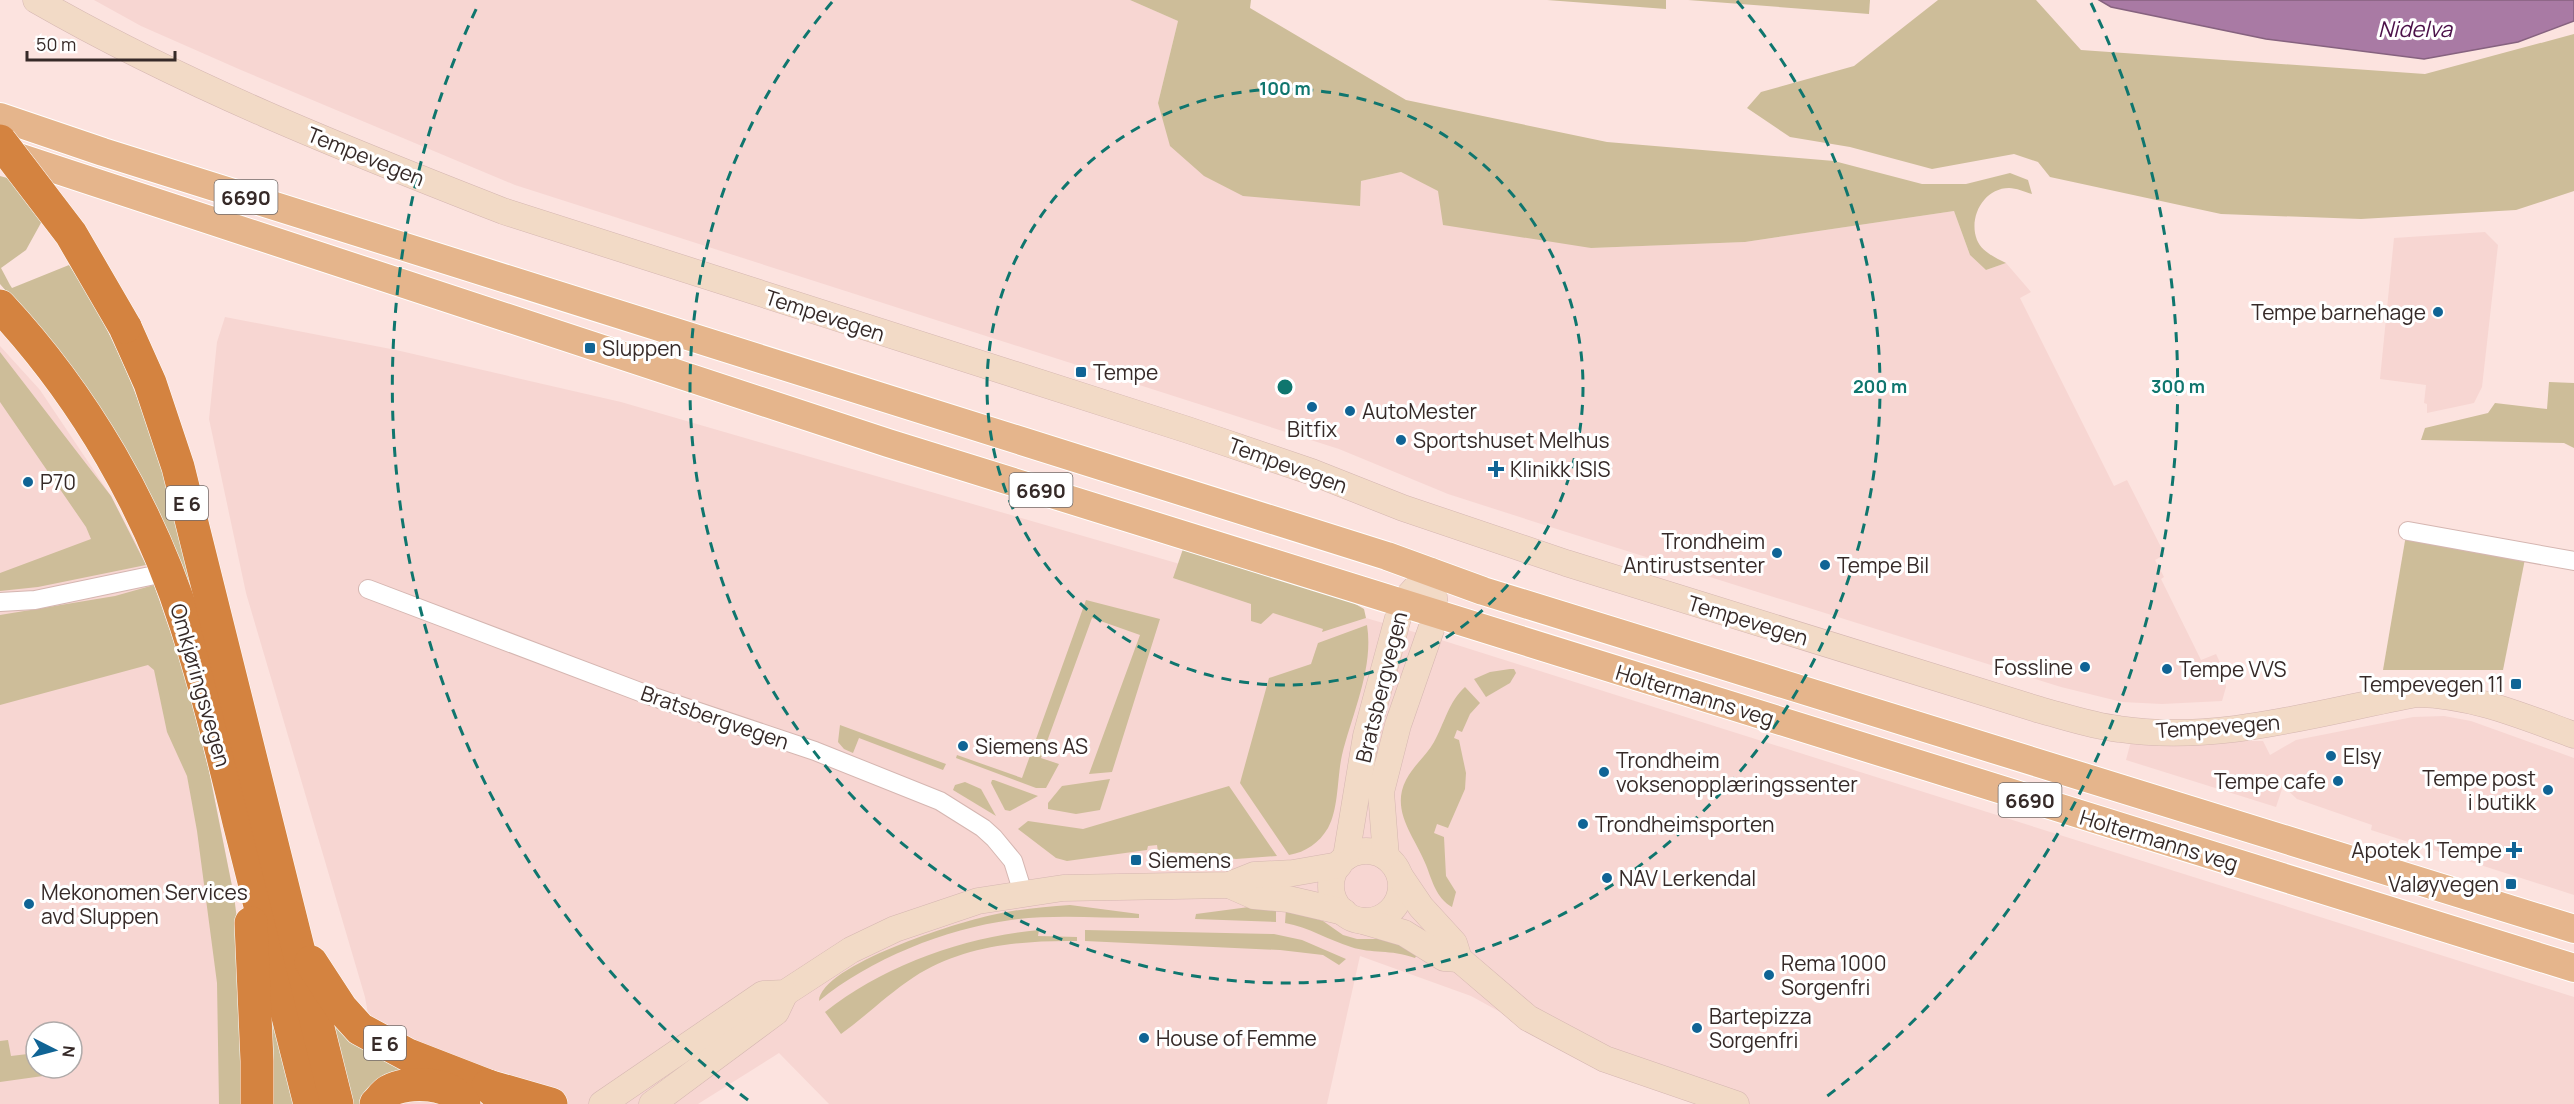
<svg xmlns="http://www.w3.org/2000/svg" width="2574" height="1104" viewBox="0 0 2574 1104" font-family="Manrope,sans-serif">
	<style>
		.built { fill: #f7d6d2; fill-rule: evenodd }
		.green { fill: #cdbd99 }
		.water { fill: #a97aa4; stroke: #86627f; stroke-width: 1.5 }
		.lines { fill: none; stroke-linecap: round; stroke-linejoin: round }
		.street-casing { stroke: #d5b6b1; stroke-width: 20 }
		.secondary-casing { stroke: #d5b6b1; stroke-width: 27 }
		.primary-casing { stroke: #fff; stroke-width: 30 }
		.highway-casing { stroke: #fff; stroke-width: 34 }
		.street { stroke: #fff; stroke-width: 18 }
		.secondary { stroke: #f2dac6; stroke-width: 26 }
		.primary { stroke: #e5b58c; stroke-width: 28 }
		.highway { stroke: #d48340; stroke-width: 33 }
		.highway-bridge-casing { stroke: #fff; stroke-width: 34; stroke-linecap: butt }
		.highway-bridge { stroke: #d48340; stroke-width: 33 }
		.ring { fill: none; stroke: #0f766e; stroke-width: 3; stroke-dasharray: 10 8 }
		.poi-dot { fill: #106495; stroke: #fff; stroke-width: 2 }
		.labels { text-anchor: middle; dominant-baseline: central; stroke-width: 6; stroke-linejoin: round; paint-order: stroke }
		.shield { fill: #fff; stroke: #726a68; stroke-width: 1.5 }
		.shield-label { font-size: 20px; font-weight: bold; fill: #362a28 }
		.street-label { font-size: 21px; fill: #362a28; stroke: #fff }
		.poi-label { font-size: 21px; fill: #362a28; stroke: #fff; text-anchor: start }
		.water-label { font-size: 22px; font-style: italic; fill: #4c1149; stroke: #fff }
		.centre { fill: #0f766e; stroke: #fff; stroke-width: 3 }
		.ring-label { font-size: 18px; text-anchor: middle; font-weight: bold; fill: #0f766e; stroke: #fff; stroke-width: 6; stroke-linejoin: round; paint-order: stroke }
	</style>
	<rect width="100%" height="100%" fill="#fce3df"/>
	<g class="built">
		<path d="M94,0H1130L1178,21L1158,103L1359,206L1361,181L1401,172L1438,190L1591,248L1745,242L1954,211L1970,255L1986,270L2006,263L2031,292L2020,298L2114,486L2127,480L2165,555L2155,560L2164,577L2161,579L2201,660L2216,654L2224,671L2226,687L2222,701L2162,704L2122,702L2061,687L1560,530L1448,494L1339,449L515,185L241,70L141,26Z"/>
		<path d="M2485,232L2498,245L2482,387L2474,403L2427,413V404L2424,403L2426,385L2380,379L2394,238Z"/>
		<path d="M225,317L396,350L621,402L1435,638L2574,997V1104H1711L1604,1069L1471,996L1360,956L1327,1104H829L779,1053L698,1104H384L365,997L246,593L209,419L217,342Z"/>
		<path d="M0,346L40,390L111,496L141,553L167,619L209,771L234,897L246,1104H0ZM36,1032H72V1068H36Z"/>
		<path d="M2444,716L2471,721L2574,758V895L2371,830L2372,825L2297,799L2283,786L2276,807L2126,760L2131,741H2263L2270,755L2296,740L2413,717Z"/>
	</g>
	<g class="green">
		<path d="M1130,0H1251L1250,8L1406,100L1607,142L1834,161L1922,184H1966L2010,173L2028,180L2032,194C2025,192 2016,188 2009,188C1984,188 1968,217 1977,240C1982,252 1996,258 2006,263L1986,270L1970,255L1954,211L1745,242L1591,248L1443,225L1438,191L1401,172L1361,181L1360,206L1243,196L1204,176L1170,146L1158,103L1178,21Z"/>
		<path d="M1547,0H1666V9Z"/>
		<path d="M1688,0H1870L1869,14Z"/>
		<path d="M1938,0H2036L2081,50L2425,74L2574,34V191L2516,210L2361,219L2221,214L2050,177L2038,162L2014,154L1932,169L1850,147L1790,137L1747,108L1761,92L1854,66Z"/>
		<path d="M0,176L11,179L42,221L26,250L1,268L10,285L12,288L69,265C149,383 178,526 213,662L117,436L72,368L0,284Z"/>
		<path d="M0,352L111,496L146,565L38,587L0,591V573L91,539L86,527L0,402Z"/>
		<path d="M2549,382L2574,383V448L2564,443L2421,440L2425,428L2488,413L2495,403L2547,409Z"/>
		<path d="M2406,535L2525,559L2503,670H2383Z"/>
		<path d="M1183,549L1352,602L1364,609L1366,618L1322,632L1323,629L1273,613L1261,624L1251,621V604L1173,578Z"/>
		<path d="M154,585L183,668L209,771L234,896L243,966L246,1104H219L217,983L197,831L187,776L167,732L154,670L148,665L0,705V615L115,596Z"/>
		<path d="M1086,600L1160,619L1112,772L1089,774L1140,635L1092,618L1041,758L1059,764L1046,788H1036L956,758L957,755L1022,778Z"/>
		<path d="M1367,625C1374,668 1352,714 1342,755C1337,777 1339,808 1328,828C1319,843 1306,852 1289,855L1240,783L1269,678L1311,664L1318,643Z"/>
		<path d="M1510,669H1514L1516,673L1510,683L1486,697L1474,679L1490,672Z"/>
		<path d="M1465,687L1480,703L1470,714L1462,732L1457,730L1454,738L1459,740L1466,773L1465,789L1448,828L1437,824L1434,833L1444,837L1446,876L1456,892L1452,907C1436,898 1432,880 1426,865C1415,837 1390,811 1406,780C1413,766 1426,756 1434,742C1444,724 1449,701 1465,687Z"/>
		<path d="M840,725L946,764L943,770L859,738L853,753L844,749L838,742Z"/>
		<path d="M1110,779L1100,810L1076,814L1048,809V803L1062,786Z"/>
		<path d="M992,780H994L1038,796L1010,811L1005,810L991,783Z"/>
		<path d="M965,782L981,789L996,816L953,790L955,785Z"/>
		<path d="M1229,786L1277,856L1236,859L1198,853L1161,852H1158L1157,845L1148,846L1147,850L1067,861L1056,858L1018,829L1028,821L1083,829Z"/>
		<path d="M1070,905L1139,914V918C1097,918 1053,914 1011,920C945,929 870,959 819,1001C821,965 958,922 992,915C1017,909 1044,907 1070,905Z"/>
		<path d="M1249,907L1276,908V922L1195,919L1196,914Z"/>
		<path d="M1286,909L1323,921L1343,935L1357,939H1385L1419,951L1415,958C1390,949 1372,954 1351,947C1328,940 1309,927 1285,923Z"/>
		<path d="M1039,930L1038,936L1077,937V941C1022,940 961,946 914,977C888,994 866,1016 841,1034L825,1012C884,965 964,937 1039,930Z"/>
		<path d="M1085,930L1274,934L1302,940L1346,959L1339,965L1323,955L1280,950L1085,941Z"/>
		<path d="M261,969L296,1104H264Z"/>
		<path d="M329,1011L426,1070L364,1104H351Z"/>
		<path d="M8,1040L11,1056L36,1053V1068H42L43,1076L0,1082V1041Z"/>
	</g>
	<path class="water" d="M2099,0H2574V21L2518,42L2424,59L2266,39L2111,7Z"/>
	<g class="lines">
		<g class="street-casing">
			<g id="street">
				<path d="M2408,531L2574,561"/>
				<path d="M368,589L648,695L815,751L940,801L983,828L994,838L1013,861L1023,893"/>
				<path d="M0,602L35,600L150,576"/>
			</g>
		</g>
		<g class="secondary-casing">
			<g id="secondary">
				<path d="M36,0C184,85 344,149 503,211L1188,430L1312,472L1403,508L1566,563L2040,710C2066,717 2092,726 2119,729C2219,744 2319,712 2417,694C2473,695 2522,716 2574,735"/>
				<circle cx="1366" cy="886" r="35"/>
				<path d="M1346,857L1366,736L1402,603L1431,571"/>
				<path d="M1386,857L1381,792L1398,725L1436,615L1431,571"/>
				<path d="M1400,876L1421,907L1454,943L1459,959L1528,1018L1605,1059L1736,1104"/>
				<path d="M1229,885L1254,896L1288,899L1344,912"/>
				<path d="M1363,921L1404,933L1444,958L1459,959"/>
				<path d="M602,1104L763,994L785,993L851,950L895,929L978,901L1063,888L1229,885L1254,875L1293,873L1339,865"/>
				<path d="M652,1104L776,1012L785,993"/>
			</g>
		</g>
		<g class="primary-casing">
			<g id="primary">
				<path d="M0,117L103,152L1387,556L1483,591L2574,929"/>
				<path d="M3,152L888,443L2574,968"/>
			</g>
		</g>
		<g class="highway-casing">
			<g id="highway">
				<path d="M0,306C84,396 149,508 186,625C207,690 223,756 239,822C263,916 287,1010 310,1104"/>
				<path d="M125,327L150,383L178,467L337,1104"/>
				<path d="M251,923L257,1061V1104"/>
				<path d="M311,962L341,1008L360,1029L408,1055L488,1086L508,1104"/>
				<path d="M488,1086L551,1104"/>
				<path d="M376,1104C380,1100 384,1094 389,1091C408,1080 454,1082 464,1104"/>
			</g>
		</g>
		<use href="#street" class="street"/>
		<use href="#secondary" class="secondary"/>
		<use href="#primary" class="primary"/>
		<use href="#highway" class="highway"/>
		<g class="highway-bridge-casing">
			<path id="highway-bridge" d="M0,141L71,234L125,327"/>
		</g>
		<use href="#highway-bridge" class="highway-bridge"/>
	</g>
	<g class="ring">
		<circle cx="1285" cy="387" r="298"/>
		<path d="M1737 1A595 595 0 1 1 833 1"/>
		<path d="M748 1100A893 893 0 0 1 479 3M2091 3A893 893 0 0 1 1822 1100"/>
	</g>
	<g class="poi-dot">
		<circle cx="2438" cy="312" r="6"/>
		<rect x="584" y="342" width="12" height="12" rx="3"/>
		<rect x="1075" y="366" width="12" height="12" rx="3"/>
		<circle cx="1312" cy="407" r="6"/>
		<circle cx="1350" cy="411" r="6"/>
		<circle cx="1401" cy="440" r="6"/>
		<path d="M1493 460h6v6h6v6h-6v6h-6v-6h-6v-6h6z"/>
		<circle cx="28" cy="482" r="6"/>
		<circle cx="1777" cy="553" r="6"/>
		<circle cx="1825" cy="565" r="6"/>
		<circle cx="2085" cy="667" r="6"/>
		<circle cx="2167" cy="669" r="6"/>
		<rect x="2510" y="678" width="12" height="12" rx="3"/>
		<circle cx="963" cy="746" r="6"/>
		<circle cx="2331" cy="756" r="6"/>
		<circle cx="1604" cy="772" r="6"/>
		<circle cx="2338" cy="781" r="6"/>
		<circle cx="2548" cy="790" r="6"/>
		<circle cx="1583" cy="824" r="6"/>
		<path d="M2511 841h6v6h6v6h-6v6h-6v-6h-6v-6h6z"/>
		<rect x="1130" y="854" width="12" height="12" rx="3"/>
		<circle cx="1607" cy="878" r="6"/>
		<rect x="2505" y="878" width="12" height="12" rx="3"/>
		<circle cx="29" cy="904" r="6"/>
		<circle cx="1769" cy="975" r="6"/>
		<circle cx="1697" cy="1028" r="6"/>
		<circle cx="1144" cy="1038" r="6"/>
	</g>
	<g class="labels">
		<g class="shield">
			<rect x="214.5" y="180" width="63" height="34" rx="4.5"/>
			<rect x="1009.5" y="473" width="63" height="34" rx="4.5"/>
			<rect x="166" y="486" width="42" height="34" rx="4.5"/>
			<rect x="1998.5" y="783" width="63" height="34" rx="4.5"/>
			<rect x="364" y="1026" width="42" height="34" rx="4.5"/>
		</g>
		<g class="shield-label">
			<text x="246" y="197">6690</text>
			<text x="1041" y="490">6690</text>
			<text x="187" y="503">E 6</text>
			<text x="2030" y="800">6690</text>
			<text x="385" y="1043">E 6</text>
		</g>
		<g class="street-label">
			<text transform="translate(366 156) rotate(22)">Tempevegen</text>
			<text transform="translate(825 315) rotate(18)">Tempevegen</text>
			<text transform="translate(1288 465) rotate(20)">Tempevegen</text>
			<text transform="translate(1748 620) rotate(17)">Tempevegen</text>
			<text transform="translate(201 685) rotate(74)">Omkjøringsvegen</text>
			<text transform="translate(1381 687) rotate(-76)">Bratsbergvegen</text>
			<text transform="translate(1695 695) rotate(17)">Holtermanns veg</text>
			<text transform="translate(715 717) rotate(19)">Bratsbergvegen</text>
			<text transform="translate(2218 726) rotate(-4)">Tempevegen</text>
			<text transform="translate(2159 840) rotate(17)">Holtermanns veg</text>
		</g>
		<g class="poi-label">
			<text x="2426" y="312" text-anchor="end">Tempe barnehage</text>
			<text x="602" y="348">Sluppen</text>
			<text x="1093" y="372">Tempe</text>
			<text x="1362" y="411">AutoMester</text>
			<text x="1312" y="429" text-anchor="middle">Bitfix</text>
			<text x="1413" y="440">Sportshuset Melhus</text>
			<text x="1510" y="469">Klinikk ISIS</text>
			<text x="40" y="482">P70</text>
			<text x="1765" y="541" text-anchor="end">Trondheim<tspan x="1765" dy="24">Antirustsenter</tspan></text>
			<text x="1837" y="565">Tempe Bil</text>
			<text x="2073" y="667" text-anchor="end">Fossline</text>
			<text x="2179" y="669">Tempe VVS</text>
			<text x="2504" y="684" text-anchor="end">Tempevegen 11</text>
			<text x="975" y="746">Siemens AS</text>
			<text x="2343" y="756">Elsy</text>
			<text x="1616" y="760">Trondheim<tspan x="1616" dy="24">voksenopplæringssenter</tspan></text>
			<text x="2536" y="778" text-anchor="end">Tempe post<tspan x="2536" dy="24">i butikk</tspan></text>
			<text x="2326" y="781" text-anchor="end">Tempe cafe</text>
			<text x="1595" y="824">Trondheimsporten</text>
			<text x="2502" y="850" text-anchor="end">Apotek 1 Tempe</text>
			<text x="1148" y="860">Siemens</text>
			<text x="1619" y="878">NAV Lerkendal</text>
			<text x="2499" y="884" text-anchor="end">Valøyvegen</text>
			<text x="41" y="892">Mekonomen Services<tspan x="41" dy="24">avd Sluppen</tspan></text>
			<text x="1781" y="963">Rema 1000<tspan x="1781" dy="24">Sorgenfri</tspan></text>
			<text x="1709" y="1016">Bartepizza<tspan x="1709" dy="24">Sorgenfri</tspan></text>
			<text x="1156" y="1038">House of Femme</text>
		</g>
		<g class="water-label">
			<text x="2415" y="29">Nidelva</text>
		</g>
	</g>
	<circle cx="1285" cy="387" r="9" class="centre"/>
	<g class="ring-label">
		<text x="1285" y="95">100 m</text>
		<text x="1880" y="393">200 m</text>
		<text x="2178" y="393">300 m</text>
	</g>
	<g transform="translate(54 1050) rotate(96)"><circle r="28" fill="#ffffff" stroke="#afaaa9" stroke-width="1.5"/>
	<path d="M0-4.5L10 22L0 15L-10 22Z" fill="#106495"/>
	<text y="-9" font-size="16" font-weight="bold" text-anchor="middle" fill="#362a28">N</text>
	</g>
	<path d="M27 51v9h148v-9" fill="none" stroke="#362a28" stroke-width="3"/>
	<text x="36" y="51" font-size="18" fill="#362a28" stroke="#ffffff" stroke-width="4.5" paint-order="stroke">50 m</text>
</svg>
